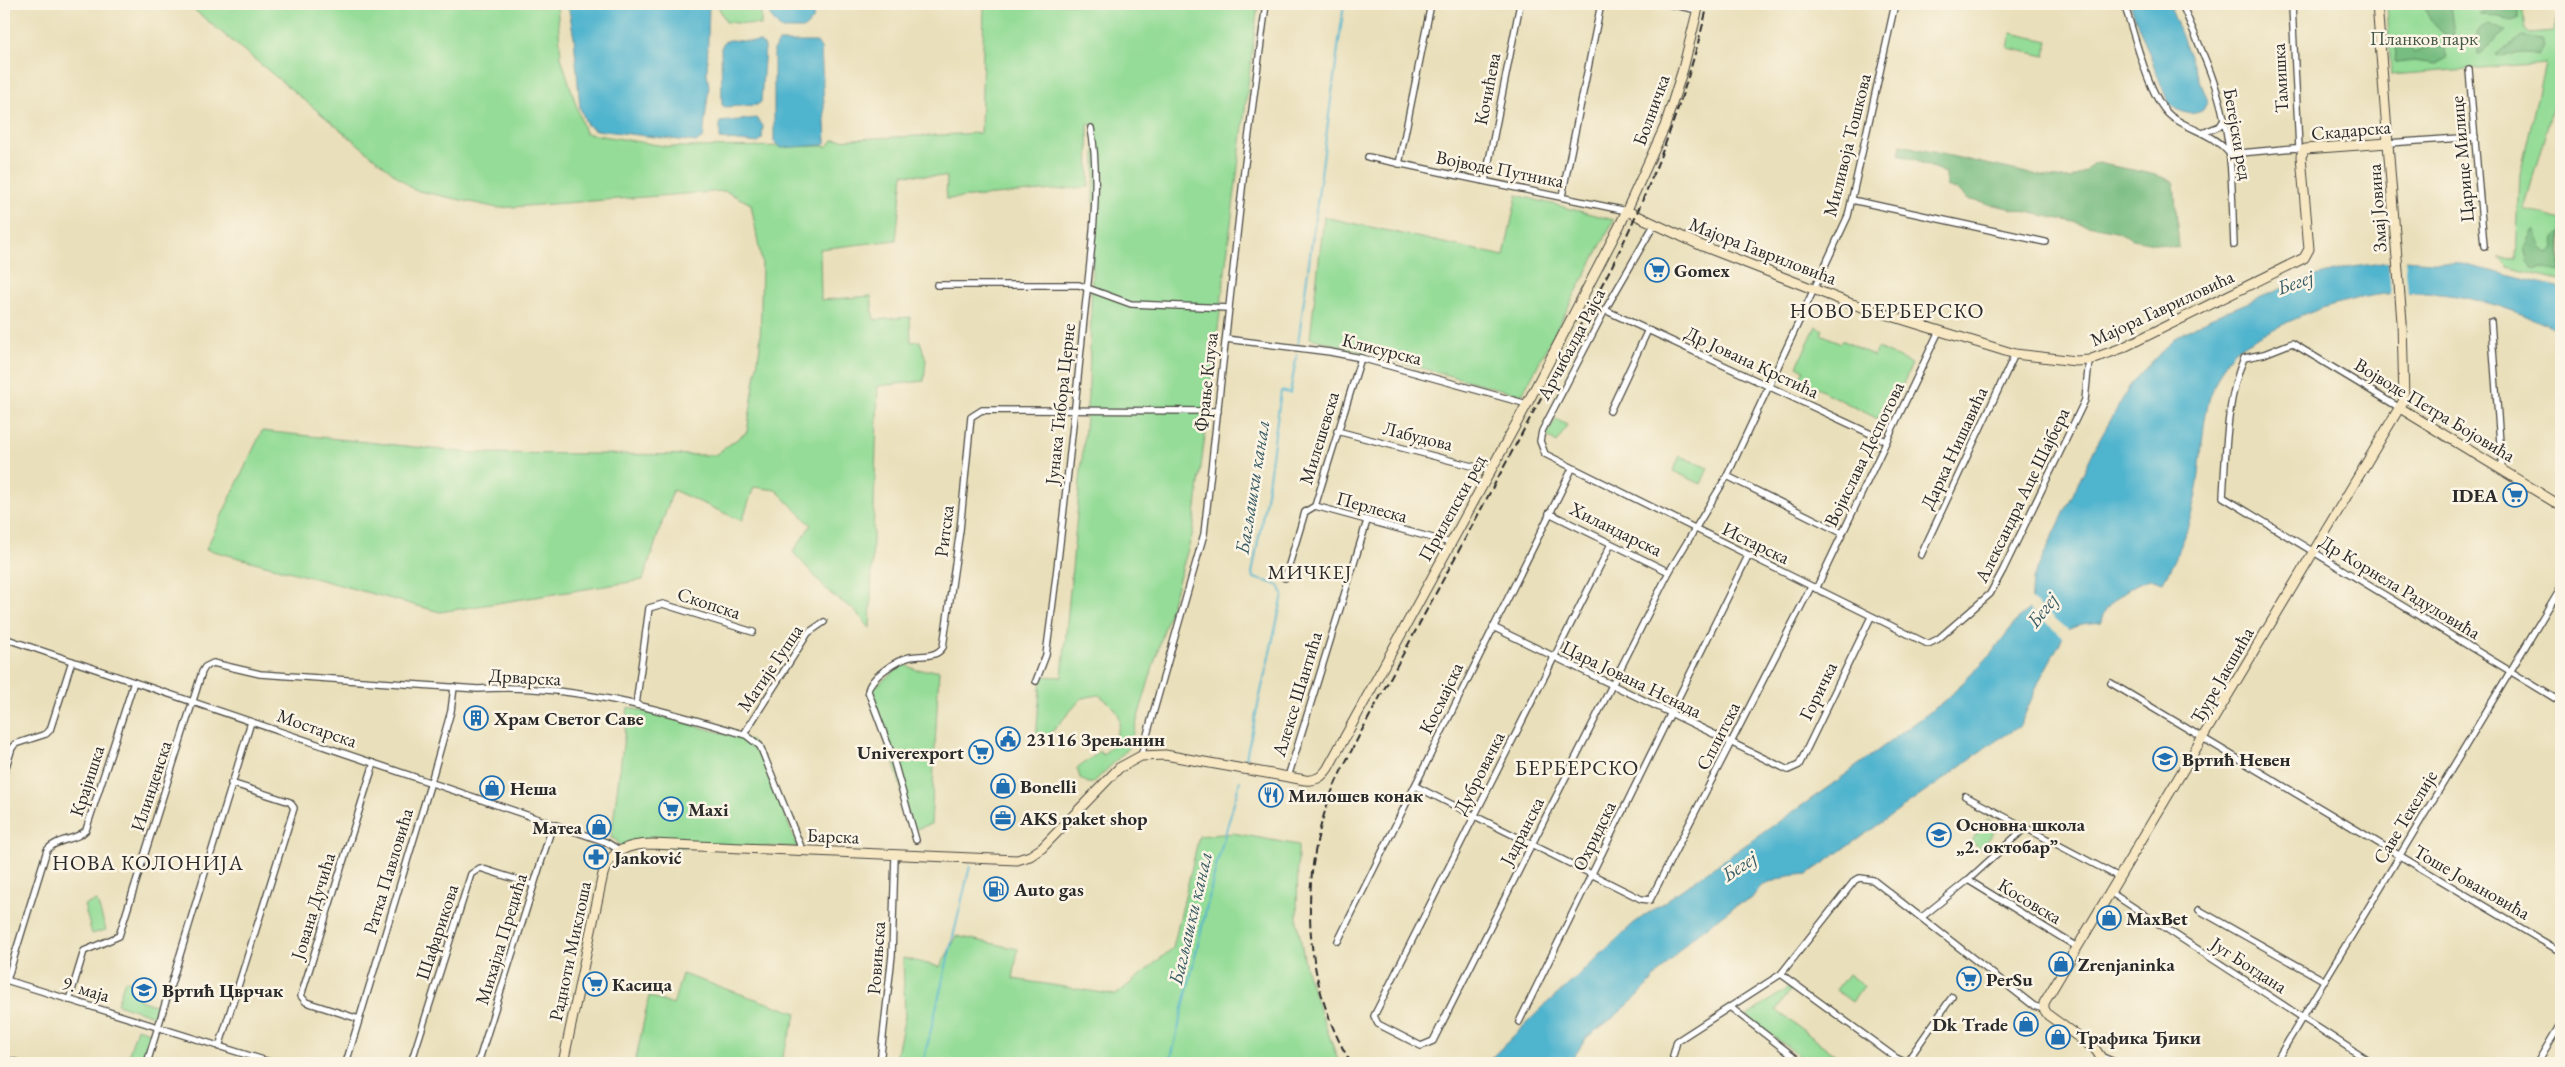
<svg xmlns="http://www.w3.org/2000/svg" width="2565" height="1067" viewBox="0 0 2565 1067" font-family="'EB Garamond',serif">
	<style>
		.green { fill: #94dc97; stroke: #608461 }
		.forest { fill: #77bc80; stroke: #517456 }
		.water { fill: #4fb4ce; stroke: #3d707c }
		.pier { fill: #e9dfba }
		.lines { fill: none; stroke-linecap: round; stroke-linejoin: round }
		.stream { stroke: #4fb4ce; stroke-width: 2 }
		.street-casing { stroke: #484640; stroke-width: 8 }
		.secondary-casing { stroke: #484640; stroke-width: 11 }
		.street { stroke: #fff; stroke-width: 5.5 }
		.secondary { stroke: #f7e8c3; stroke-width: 9 }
		.rail { stroke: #2b2b2b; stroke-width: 2; stroke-dasharray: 8 4; stroke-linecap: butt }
		.labels { text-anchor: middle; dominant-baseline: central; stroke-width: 5; stroke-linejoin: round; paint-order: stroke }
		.park-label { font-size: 19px; fill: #455746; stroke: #fcf5e5 }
		.street-label { font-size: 19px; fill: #2b2b2b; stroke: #fcf5e5 }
		.poi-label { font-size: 19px; font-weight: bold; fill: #2b2b2b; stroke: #fcf5e5; text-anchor: start }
		.water-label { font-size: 20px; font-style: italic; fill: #385b64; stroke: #fcf5e5 }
		.neighbourhood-label { font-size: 20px; letter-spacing: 1px; fill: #2b2b2b; stroke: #fcf5e5 }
		.quarter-label { font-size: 21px; letter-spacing: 1px; fill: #2b2b2b; stroke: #fcf5e5 }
	</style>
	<rect width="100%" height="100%" fill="#fcf5e5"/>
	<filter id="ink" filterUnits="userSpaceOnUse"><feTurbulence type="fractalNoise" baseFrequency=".02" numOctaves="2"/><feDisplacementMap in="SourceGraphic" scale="10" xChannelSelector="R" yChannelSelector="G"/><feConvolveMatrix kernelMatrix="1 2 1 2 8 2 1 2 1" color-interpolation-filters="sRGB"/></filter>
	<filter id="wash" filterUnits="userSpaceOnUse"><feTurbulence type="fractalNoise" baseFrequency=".0096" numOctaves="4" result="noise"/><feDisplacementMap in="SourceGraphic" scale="20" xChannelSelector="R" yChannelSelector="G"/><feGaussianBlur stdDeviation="1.12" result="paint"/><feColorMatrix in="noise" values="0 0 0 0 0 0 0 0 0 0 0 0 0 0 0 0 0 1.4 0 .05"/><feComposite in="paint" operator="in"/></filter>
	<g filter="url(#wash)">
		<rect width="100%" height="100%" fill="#e9dfba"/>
		<g class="green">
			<path d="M187,4H557L561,57L585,133L670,147L828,146L833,140L981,133L984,4H1258L1193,532L1129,748L1093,783H1088L1080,778L1077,768C1084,761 1093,759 1099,751L1103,755L1116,741C1115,735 1118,731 1119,725C1122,711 1109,703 1099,695L1082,698L1042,743L1036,739L1041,676L1062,677L1089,384L1096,126L1088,124L1089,187L946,199L947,177L903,174L896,240L820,249L821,300L871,296L874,320L910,317L911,342L920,341L926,360L924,381L878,386L870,628L853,609L831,594L793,552L811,525L776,490L754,487L742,521L673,490L643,580L440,612L206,549L262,431L471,453L715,455L747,432L760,346L762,264L751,204L725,191L498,208L414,190Z"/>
			<path d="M717,4H761V25L726,22Z"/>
			<path d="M2387,4H2522L2525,30L2530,34L2553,32L2561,9V78L2524,209L2561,220V281L2508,267L2499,258L2516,259L2520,174L2545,63L2391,75Z"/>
			<path d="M2011,33L2048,41L2045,56L2008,48Z"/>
			<path d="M1517,195L1614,220L1522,395L1310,338L1324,217L1504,256Z"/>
			<path d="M1816,326L1823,330L1821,334L1841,343L1842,340L1874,356L1878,348L1912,364L1894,404L1891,403L1889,407L1885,405L1878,419L1799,379L1804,370L1797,366Z"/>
			<path d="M1556,419L1567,425L1557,443L1546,436Z"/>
			<path d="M1680,456L1708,468L1701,484L1673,471Z"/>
			<path d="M903,664L917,670H939L931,824L913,830L886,735L871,690Z"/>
			<path d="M628,707L751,741L757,747L798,847H621L616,840L611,838Z"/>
			<path d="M1988,819L1998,827L1981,849L1971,841Z"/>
			<path d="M1233,833L1298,845L1297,921L1307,974L1339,1063H895L905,1016L903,958L940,967L957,936L1018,949L1013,979L1116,995L1173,948L1199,836Z"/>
			<path d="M97,901L106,930L92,934L84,905Z"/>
			<path d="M682,974L797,1013L780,1063H635L649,996L673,1005Z"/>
			<path d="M1848,974L1864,986L1852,1002L1836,990Z"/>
			<path d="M125,980L131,982L140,1000L157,1006L153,1016L117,1004Z"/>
			<path d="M1788,988L1791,990L1776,1010L1846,1063H1809L1747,1016Z"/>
			<path d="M137,1028L153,1033L144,1062L128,1057Z"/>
		</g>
		<g class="forest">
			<path d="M2423,4H2450L2454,35L2451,37C2440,35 2425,14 2423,4Z"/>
			<path d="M2495,4H2513L2518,8V19L2511,21L2501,16L2479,15Z"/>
			<path d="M2488,24L2506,31L2478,55L2477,32Z"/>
			<path d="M2522,37L2542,40L2544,46L2538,56L2519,52L2503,57L2495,55Z"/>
			<path d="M2405,42L2414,53L2432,45L2444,47L2447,58L2436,64L2413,61L2397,63L2395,61L2396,49L2400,43Z"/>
			<path d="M1901,145L2045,177L2070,179L2084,172L2092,164L2099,163C2117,168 2162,173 2174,183L2179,248L2133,239L2116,231L1966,199L1960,191L1946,186V173L1899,154Z"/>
			<path d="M2534,229C2541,237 2537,252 2550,253L2555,249C2554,241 2553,236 2561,233L2560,273L2542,267L2535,270L2527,261L2524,248C2530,242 2529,235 2534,229Z"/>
		</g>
		<g class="water">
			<path d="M568,4H709L707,74L709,86L703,138L697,142L596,130L587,125L580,108L574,38Z"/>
			<path d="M770,4H814L813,20L803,29H781L770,16Z"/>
			<path d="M2130,4H2169L2208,101L2203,110C2190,118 2176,111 2167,100Z"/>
			<path d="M730,40L760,42L765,46L761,102L757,105L724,107L722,105L721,48L724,42Z"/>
			<path d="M779,42H817L821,48L826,142L823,145L781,148L774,142V49Z"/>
			<path d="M757,118L763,126L762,139L758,143L720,139V122Z"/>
			<path d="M2404,260L2462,264L2561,288V332C2466,283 2375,278 2278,327C2267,332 2237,346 2230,356C2223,364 2212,390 2209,400C2201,430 2202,464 2196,494C2190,526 2179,554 2163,582C2159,581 2155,579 2151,579C2134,582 2103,604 2101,622L2082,624L2067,630L2040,679L2020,726L1986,747L1948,776L1808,874L1788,876L1761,886L1751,899L1733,907L1688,941L1639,995L1614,1017L1587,1037L1570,1063H1486L1547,1003L1564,989L1634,923L1834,783L1946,700L1991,654L2016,621L2031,607L2033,578L2096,446L2132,382L2175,338L2210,318L2305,279L2345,268Z"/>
		</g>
		<g class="pier">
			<path d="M2405,258L2408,294L2391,296L2388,259Z"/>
			<path d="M2029,597L2071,632L2065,639L2027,607Z"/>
		</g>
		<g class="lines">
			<g class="stream">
				<path d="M1298,344L1344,4"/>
				<path d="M1245,762L1283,595L1279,585L1254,578L1252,574L1267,493L1281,391L1290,393L1297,354"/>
				<path d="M923,1063L970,866"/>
				<path d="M1170,1063L1217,863L1240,781"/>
			</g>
		</g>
	</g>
	<g filter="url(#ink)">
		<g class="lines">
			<g class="street-casing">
				<g id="street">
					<path d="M1669,4L1698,10"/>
					<path d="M2124,4C2134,31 2149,101 2172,117C2194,132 2211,132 2230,154L2295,148L2303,150"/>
					<path d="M2182,4C2197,41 2216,79 2224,119C2233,161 2232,203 2234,245"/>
					<path d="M2292,6L2299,148"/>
					<path d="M2469,70L2484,246"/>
					<path d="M2205,132L2220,126L2224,120"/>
					<path d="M2388,143L2475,137"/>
					<path d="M1368,157L1627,211"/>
					<path d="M1399,164L1431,4"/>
					<path d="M1485,181L1520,4"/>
					<path d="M1562,196L1601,4"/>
					<path d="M1852,200L2045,242"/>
					<path d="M1654,225L1605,310L1542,431L1540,441L1545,454L1928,644L1938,639L1990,594L2003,570L2085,400L2089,360"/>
					<path d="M937,285H1079L1131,304L1229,308"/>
					<path d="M1605,310L1886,441"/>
					<path d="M2491,322L2502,470"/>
					<path d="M1226,339L1330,352L1361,358L1527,404"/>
					<path d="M2400,408L2292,343L2264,354L2244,358C2226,400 2226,452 2223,497L2561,702"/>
					<path d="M1610,411L1648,330"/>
					<path d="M1337,431L1491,471"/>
					<path d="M1727,476L1842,533"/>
					<path d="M1315,506L1451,543"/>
					<path d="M1549,513L1669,572"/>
					<path d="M1611,544L1374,1016L1378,1024L1421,1046L1433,1041L1669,572L1727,476L1848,216L1895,4"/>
					<path d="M1921,555L2015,354"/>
					<path d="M1285,578L1305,512L1315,506L1361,358"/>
					<path d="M1816,589L1939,331"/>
					<path d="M1493,627L1788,770L1799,765L1871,617"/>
					<path d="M4,638L606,842L619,850"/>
					<path d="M1036,681L1046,655C1061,546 1072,437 1083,328C1089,267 1102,187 1091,128"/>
					<path d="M2111,683L2561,952"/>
					<path d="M636,705L649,608L663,604L753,632"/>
					<path d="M744,734L808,633L824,622"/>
					<path d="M1141,756L1204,534L1244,171L1266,4"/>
					<path d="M4,773L12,748L15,744L46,734L50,730L72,661"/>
					<path d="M1288,777L1367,521"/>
					<path d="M1415,786L1641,899L1650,900L1811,587"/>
					<path d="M1965,796L2119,877"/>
					<path d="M916,840L892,755L868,691C870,677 897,660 910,657C922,655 936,658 943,647L960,530L971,417L982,410L1218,411"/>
					<path d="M1968,880L2077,947"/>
					<path d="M2110,892L2372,1063"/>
					<path d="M2199,910L2325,981"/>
					<path d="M1922,917L1968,880L2025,828"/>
					<path d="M1338,941L1572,469"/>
					<path d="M6,980L273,1063"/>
					<path d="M7,980L47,850C57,838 76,841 86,830L134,682"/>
					<path d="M69,1000L84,951L119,936L202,672L205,667L213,663L260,674L478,689C565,682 664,710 746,735L760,746L803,852"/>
					<path d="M1730,1007L1802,1063"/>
					<path d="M359,1019L306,1002L301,996L374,763"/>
					<path d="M1519,1022L1748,556"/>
					<path d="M219,1047L294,808L290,802L231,783"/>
					<path d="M1673,1056L1677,1041L1781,974"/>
					<path d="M2100,1056L2117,1063"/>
					<path d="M4,1059L19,1063"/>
					<path d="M147,1063L251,722"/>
					<path d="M346,1063L431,782L451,711L454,687"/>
					<path d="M411,1063L471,874L480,868L534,885"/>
					<path d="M478,1063L553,824"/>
					<path d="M880,1063L892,955L895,855"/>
					<path d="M1906,1063L1952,997"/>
					<path d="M1907,1063L1896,1058L1781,974L1855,880L1860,878L1873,880L2034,1006L2044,1009"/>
					<path d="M2275,1063L2561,587"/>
					<path d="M2537,1063L2561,1023"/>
				</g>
			</g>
			<g class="secondary-casing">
				<g id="secondary">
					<path d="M1627,211L1700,245L1849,303L2015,354L2076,361L2089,360L2122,348L2304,258L2309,249L2301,156L2305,149L2388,143"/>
					<path d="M2400,408L2561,506"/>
					<path d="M563,1063L603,874C610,850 629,844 652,844L1017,860L1030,856L1042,848L1119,768L1141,756L1165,755L1305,780C1316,781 1322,777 1328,768L1527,404L1621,223L1665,126L1683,69L1699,4"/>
					<path d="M2100,1063V1056L2095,1049L2048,1015L2044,1009V1003L2404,400L2402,322L2377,4"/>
				</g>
			</g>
			<use href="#street" class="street"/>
			<use href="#secondary" class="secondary"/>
			<path class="rail" d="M1351,1063C1302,982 1298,876 1333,789C1341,770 1351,752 1360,734L1612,266C1654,181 1686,96 1708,4"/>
		</g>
	</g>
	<defs>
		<g id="supermarket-ring" transform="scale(1.25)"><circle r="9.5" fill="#fcf5e5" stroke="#1f6fb2" stroke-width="1.5"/><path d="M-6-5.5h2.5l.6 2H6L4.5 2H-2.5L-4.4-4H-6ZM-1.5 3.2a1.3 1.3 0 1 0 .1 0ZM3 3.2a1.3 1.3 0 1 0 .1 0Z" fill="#1f6fb2"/></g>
		<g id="building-ring" transform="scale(1.25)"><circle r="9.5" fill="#fcf5e5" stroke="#1f6fb2" stroke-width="1.5"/><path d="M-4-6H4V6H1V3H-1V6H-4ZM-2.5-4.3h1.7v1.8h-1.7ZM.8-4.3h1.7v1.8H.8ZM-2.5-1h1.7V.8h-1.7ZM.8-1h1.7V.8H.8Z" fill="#1f6fb2"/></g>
		<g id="civic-ring" transform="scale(1.25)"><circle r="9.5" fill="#fcf5e5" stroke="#1f6fb2" stroke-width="1.5"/><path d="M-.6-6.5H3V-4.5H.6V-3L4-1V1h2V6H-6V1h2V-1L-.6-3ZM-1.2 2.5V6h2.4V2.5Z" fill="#1f6fb2"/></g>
		<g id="school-ring" transform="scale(1.25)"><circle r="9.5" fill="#fcf5e5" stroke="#1f6fb2" stroke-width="1.5"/><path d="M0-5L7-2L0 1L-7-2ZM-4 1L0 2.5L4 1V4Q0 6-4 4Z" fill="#1f6fb2"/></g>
		<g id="shop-ring" transform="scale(1.25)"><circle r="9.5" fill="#fcf5e5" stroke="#1f6fb2" stroke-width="1.5"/><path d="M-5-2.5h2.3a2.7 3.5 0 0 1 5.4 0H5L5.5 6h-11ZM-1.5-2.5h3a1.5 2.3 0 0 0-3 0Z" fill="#1f6fb2"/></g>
		<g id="restaurant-ring" transform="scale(1.25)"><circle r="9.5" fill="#fcf5e5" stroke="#1f6fb2" stroke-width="1.5"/><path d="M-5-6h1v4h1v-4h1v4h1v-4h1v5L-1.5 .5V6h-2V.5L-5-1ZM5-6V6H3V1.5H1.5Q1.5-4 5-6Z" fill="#1f6fb2"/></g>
		<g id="office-ring" transform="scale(1.25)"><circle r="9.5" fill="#fcf5e5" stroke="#1f6fb2" stroke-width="1.5"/><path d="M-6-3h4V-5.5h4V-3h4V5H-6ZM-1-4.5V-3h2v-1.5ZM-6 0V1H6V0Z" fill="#1f6fb2"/></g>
		<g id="pharmacy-ring" transform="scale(1.25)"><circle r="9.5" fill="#fcf5e5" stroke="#1f6fb2" stroke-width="1.5"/><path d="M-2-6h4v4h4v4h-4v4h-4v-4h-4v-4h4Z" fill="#1f6fb2"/></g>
		<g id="fuel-ring" transform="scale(1.25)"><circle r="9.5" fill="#fcf5e5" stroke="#1f6fb2" stroke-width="1.5"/><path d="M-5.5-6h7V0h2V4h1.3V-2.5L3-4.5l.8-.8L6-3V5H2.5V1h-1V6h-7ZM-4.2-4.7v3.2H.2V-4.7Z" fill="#1f6fb2"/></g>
	</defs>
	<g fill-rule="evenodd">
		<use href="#supermarket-ring" x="1657" y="270"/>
		<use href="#supermarket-ring" x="2515" y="495"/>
		<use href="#building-ring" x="476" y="718"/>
		<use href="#civic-ring" x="1008" y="739"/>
		<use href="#supermarket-ring" x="981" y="752"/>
		<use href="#school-ring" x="2165" y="759"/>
		<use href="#shop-ring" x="1003" y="786"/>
		<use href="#shop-ring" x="492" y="788"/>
		<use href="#restaurant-ring" x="1271" y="795"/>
		<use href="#supermarket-ring" x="671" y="809"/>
		<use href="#office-ring" x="1003" y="818"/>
		<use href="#shop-ring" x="599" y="827"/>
		<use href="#school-ring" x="1939" y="835"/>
		<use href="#pharmacy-ring" x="596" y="857"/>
		<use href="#fuel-ring" x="996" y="889"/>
		<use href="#shop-ring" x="2109" y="918"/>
		<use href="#shop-ring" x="2061" y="964"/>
		<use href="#supermarket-ring" x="1969" y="979"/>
		<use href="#supermarket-ring" x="595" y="984"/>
		<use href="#school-ring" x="144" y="990"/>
		<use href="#shop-ring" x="2026" y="1024"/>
		<use href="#shop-ring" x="2058" y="1037"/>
	</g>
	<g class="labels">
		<g class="park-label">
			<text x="2424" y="38">Планков парк</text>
		</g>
		<g class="street-label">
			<text transform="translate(2280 78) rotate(-93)">Тамишка</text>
			<text transform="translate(1487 89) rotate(-79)">Кочићева</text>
			<text transform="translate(1651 110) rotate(-70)">Болничка</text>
			<text transform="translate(2351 130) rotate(-5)">Скадарска</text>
			<text transform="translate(2238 134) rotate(80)">Бегејски ред</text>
			<text transform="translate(1847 145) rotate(-76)">Миливоја Тошкова</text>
			<text transform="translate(2462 159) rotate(-95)">Царице Милице</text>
			<text transform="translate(1500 169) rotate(11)">Војводе Путника</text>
			<text transform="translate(2377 208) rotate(-94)">Змај Јовина</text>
			<text transform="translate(1763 251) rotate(21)">Мајора Гавриловића</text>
			<text transform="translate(2162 308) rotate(-25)">Мајора Гавриловића</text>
			<text transform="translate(1571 344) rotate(-62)">Арчибалда Рајса</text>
			<text transform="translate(1382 349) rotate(14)">Клисурска</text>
			<text transform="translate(1752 362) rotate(25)">Др Јована Крстића</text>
			<text transform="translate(1206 382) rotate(-84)">Фрање Клуза</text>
			<text transform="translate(1060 404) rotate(-84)">Јунака Тибора Церне</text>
			<text transform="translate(2435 410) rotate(31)">Војводе Петра Бојовића</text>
			<text transform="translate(1418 436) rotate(14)">Лабудова</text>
			<text transform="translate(1319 438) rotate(-73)">Милешевска</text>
			<text transform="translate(1954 448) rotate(-65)">Дарка Нишавића</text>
			<text transform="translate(1864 454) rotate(-64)">Војислава Деспотова</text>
			<text transform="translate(2022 495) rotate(-64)">Александра Аце Шајбера</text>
			<text transform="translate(1372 507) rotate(15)">Перлеска</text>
			<text transform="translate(1452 508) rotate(-61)">Прилепски ред</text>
			<text transform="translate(1616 529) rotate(26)">Хиландарска</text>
			<text transform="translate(944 531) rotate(-83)">Ритска</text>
			<text transform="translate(1756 543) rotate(26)">Истарска</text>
			<text transform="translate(2400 587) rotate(31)">Др Корнела Радуловића</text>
			<text transform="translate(709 603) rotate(18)">Скопска</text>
			<text transform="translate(770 668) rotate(-56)">Матије Гупца</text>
			<text transform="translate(2222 675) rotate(-60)">Ђуре Јакшића</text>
			<text transform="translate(525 677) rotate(3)">Дрварска</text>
			<text transform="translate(1632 679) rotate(26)">Цара Јована Ненада</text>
			<text transform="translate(1818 691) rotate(-64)">Горичка</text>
			<text transform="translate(1297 694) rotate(-73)">Алексе Шантића</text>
			<text transform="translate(1441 698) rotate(-64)">Космајска</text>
			<text transform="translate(317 728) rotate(19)">Мостарска</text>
			<text transform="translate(1718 736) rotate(-63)">Сплитска</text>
			<text transform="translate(1479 773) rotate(-63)">Дубровачка</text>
			<text transform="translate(87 781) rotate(-72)">Крајишка</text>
			<text transform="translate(151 786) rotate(-72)">Илинденска</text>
			<text transform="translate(2405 817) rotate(-59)">Саве Текелије</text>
			<text transform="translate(1522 831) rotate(-63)">Јадранска</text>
			<text transform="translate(833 836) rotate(2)">Барска</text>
			<text transform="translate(1594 836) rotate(-64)">Охридска</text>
			<text transform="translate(388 871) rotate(-73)">Ратка Павловића</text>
			<text transform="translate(2472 882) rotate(30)">Тоше Јовановића</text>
			<text transform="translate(2030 901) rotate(31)">Косовска</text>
			<text transform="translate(313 906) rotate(-73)">Јована Дучића</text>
			<text transform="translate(437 932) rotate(-72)">Шафарикова</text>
			<text transform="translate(501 939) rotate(-73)">Михајла Предића</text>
			<text transform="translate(570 951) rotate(-78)">Радноти Миклоша</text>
			<text transform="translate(876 958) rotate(-86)">Ровињска</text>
			<text transform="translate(2249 965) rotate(33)">Југ Богдана</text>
			<text transform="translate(86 989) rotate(17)">9. маја</text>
		</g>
		<g class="poi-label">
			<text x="1674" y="270">Gomex</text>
			<text x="2498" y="495" text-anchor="end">IDEA</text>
			<text x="494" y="718">Храм Светог Саве</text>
			<text x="1026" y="739">23116 Зрењанин</text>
			<text x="964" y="752" text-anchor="end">Univerexport</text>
			<text x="2182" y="759">Вртић Невен</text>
			<text x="1020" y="786">Bonelli</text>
			<text x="510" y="788">Неша</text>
			<text x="1288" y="795">Милошев конак</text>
			<text x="688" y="809">Maxi</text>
			<text x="1020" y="818">AKS paket shop</text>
			<text x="1956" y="824">Основна школа<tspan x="1956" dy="22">„2. октобар”</tspan></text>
			<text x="582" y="827" text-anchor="end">Матеа</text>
			<text x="614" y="857">Janković</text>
			<text x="1014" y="889">Auto gas</text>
			<text x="2126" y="918">MaxBet</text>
			<text x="2078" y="964">Zrenjaninka</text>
			<text x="1986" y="979">PerSu</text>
			<text x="612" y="984">Касица</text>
			<text x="162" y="990">Вртић Цврчак</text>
			<text x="2008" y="1024" text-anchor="end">Dk Trade</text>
			<text x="2076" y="1037">Трафика Ђики</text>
		</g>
		<g class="water-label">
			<text transform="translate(2295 282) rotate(-20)">Бегеј</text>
			<text transform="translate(1252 487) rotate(-81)">Багљашки канал</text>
			<text transform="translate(2042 610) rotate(-52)">Бегеј</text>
			<text transform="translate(1739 866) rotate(-34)">Бегеј</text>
			<text transform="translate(1190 918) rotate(-77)">Багљашки канал</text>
		</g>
		<g class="neighbourhood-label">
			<text x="1310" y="572">МИЧКЕЈ</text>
		</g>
		<g class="quarter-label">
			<text x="1887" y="310">НОВО БЕРБЕРСКО</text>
			<text x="1577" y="767">БЕРБЕРСКО</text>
			<text x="148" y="862">НОВА КОЛОНИЈА</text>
		</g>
	</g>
	<rect width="2565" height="1067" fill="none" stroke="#fcf5e5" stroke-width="20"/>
</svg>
